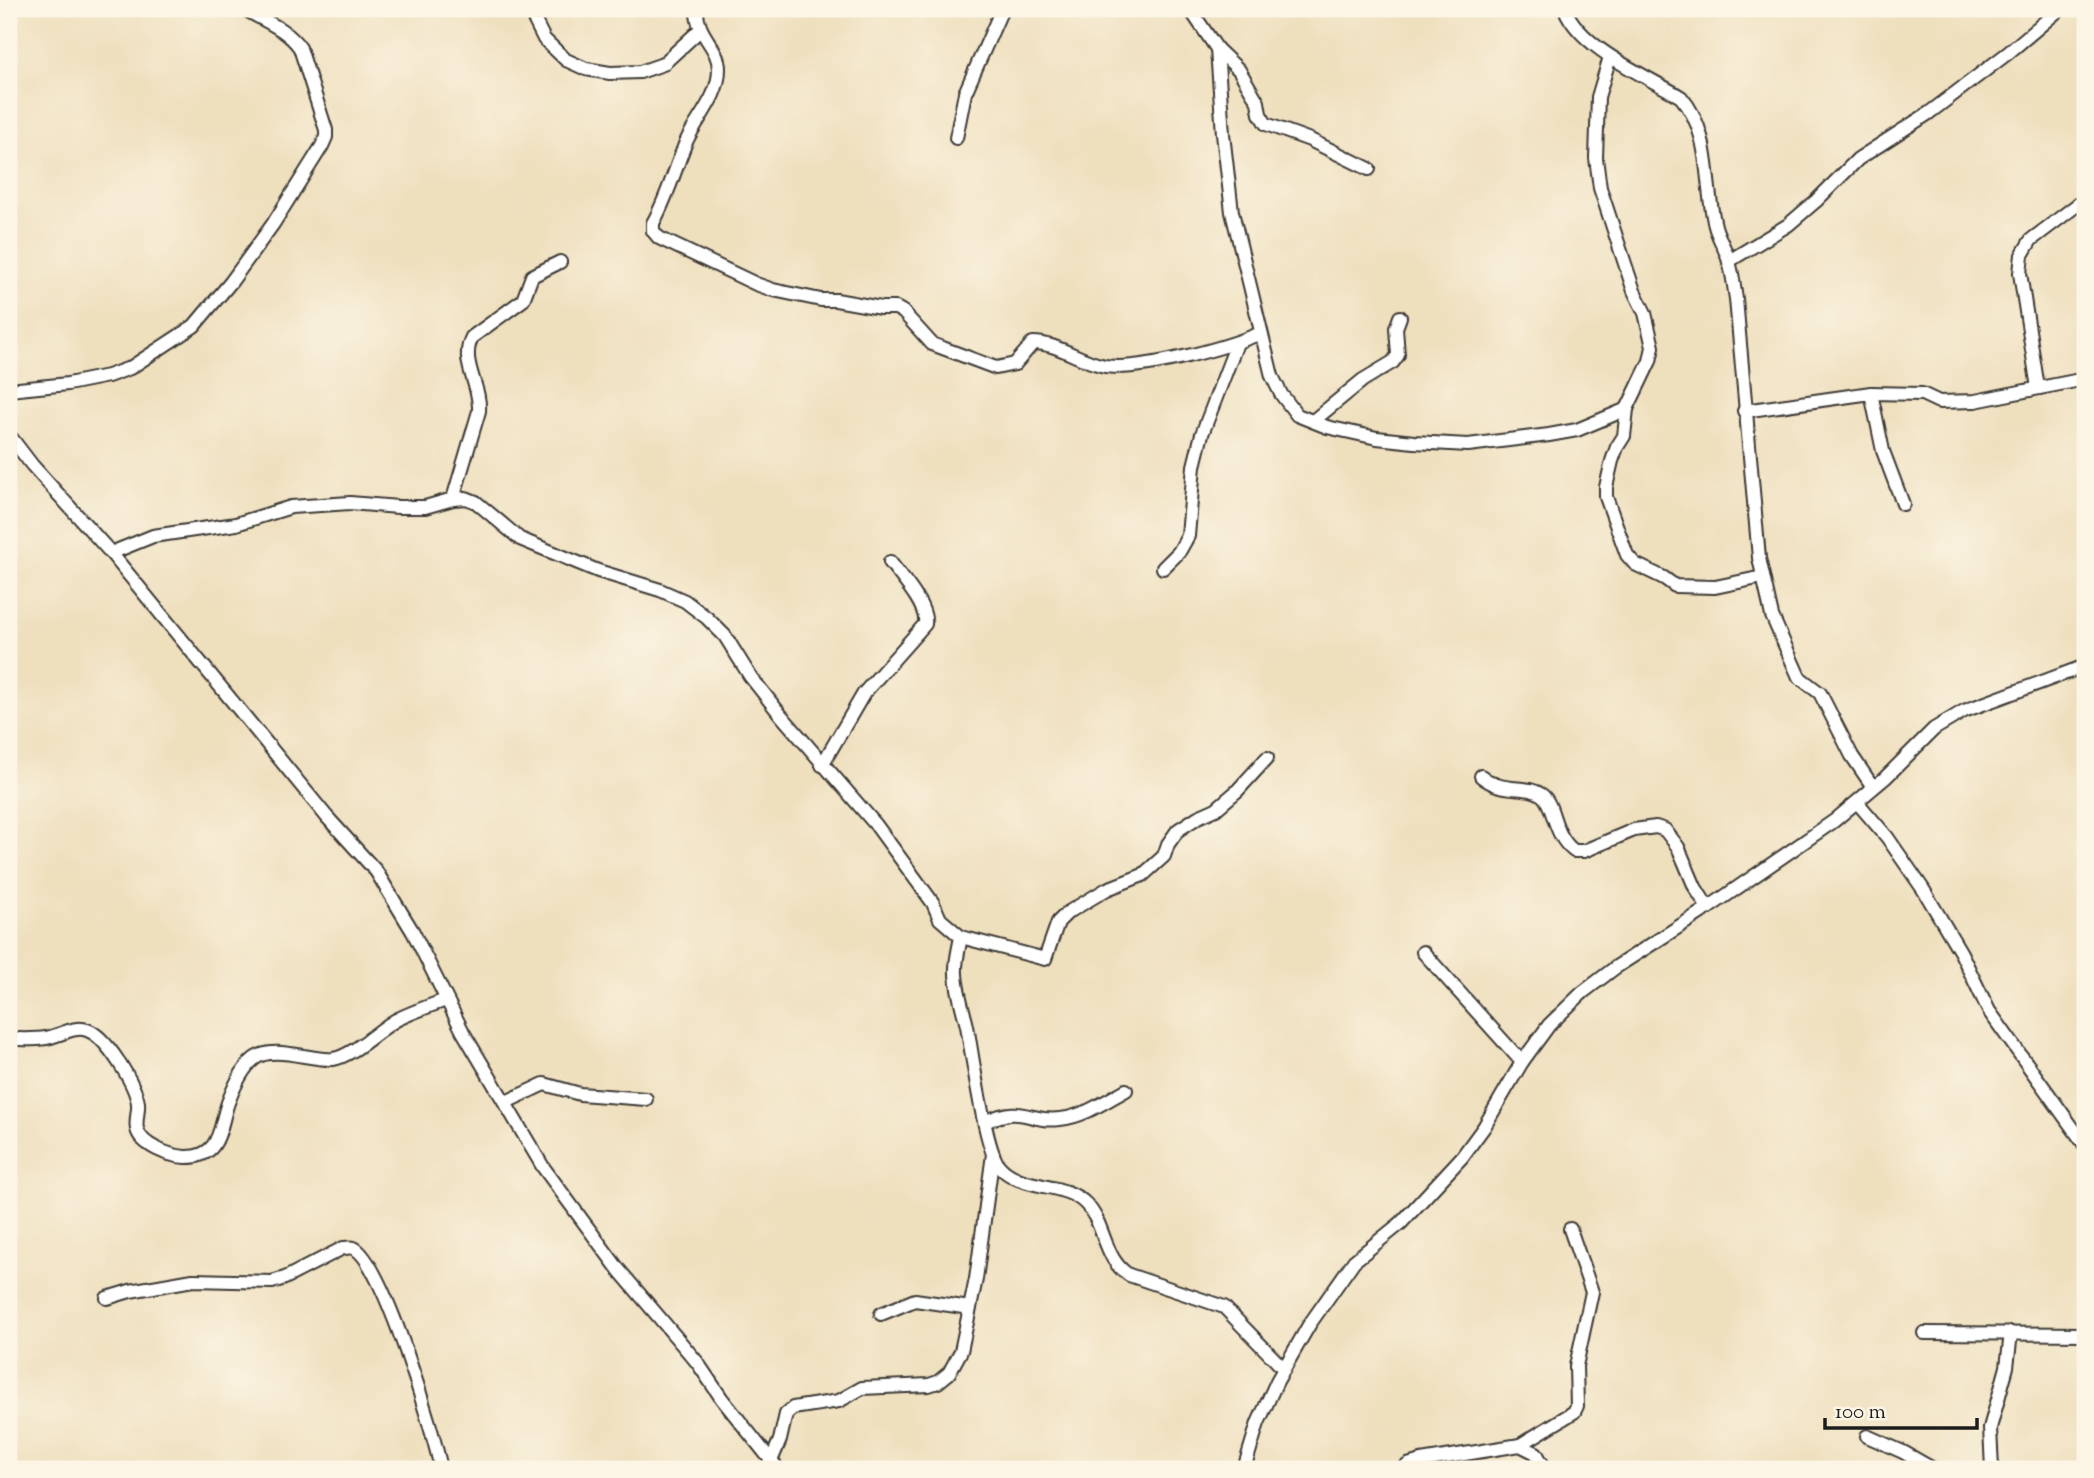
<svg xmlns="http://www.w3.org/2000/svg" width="2094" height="1478" viewBox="0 0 2094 1478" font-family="'Sorts Mill Goudy',serif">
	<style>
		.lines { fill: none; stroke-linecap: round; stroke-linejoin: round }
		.minor-casing { stroke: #3c3934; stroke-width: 16 }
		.minor { stroke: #fff; stroke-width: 12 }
	</style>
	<rect width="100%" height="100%" fill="#fcf5e5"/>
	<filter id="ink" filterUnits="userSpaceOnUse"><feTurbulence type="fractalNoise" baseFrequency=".0143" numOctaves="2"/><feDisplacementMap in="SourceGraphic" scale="14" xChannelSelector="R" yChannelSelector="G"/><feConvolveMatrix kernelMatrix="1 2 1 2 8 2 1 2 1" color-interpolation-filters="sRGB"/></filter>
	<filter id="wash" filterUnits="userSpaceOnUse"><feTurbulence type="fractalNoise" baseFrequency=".00686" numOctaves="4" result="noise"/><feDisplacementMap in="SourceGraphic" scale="28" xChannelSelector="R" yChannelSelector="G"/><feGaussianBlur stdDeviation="1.57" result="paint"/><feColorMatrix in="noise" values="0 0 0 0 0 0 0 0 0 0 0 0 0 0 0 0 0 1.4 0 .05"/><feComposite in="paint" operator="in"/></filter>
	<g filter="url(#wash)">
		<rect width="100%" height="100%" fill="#eedfbd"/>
	</g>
	<g filter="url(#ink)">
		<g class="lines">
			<g class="minor-casing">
				<g id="minor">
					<path d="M529,9L544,39L566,60L586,69L610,73L640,72L663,64L700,30"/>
					<path d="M697,9C696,36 719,46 719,69C719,97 697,118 686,142C675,169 667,198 653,223V231L659,238L756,284L773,290L821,300H836L881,308H896L903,312L932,344L996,368L1015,364L1033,343C1057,343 1078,360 1101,365C1134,374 1228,347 1261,333"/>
					<path d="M1190,9L1217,49L1223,134L1232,212L1272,376L1281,394L1297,415L1327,427L1377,438L1414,442L1468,445L1549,435L1577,430L1627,409"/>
					<path d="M1565,9C1581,49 1645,75 1681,97C1712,133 1704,183 1715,226C1718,238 1726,249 1729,262C1733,274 1734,287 1736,299L1759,558L1772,616L1799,677L1820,693L1852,756L1873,787"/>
					<path d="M1217,49L1239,70L1258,102L1260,114L1266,124L1310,140L1369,169"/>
					<path d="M1610,57L1598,97L1596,158L1600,188L1634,291L1645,313L1653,347L1650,361L1627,409L1624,436L1617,447L1612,461L1606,487V497L1627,555L1635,564L1664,578L1675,586L1715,587L1763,577"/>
					<path d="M956,138L965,93L1002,9"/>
					<path d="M1729,261L1788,225L1816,201L1858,159L1929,113L2008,53L2060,9"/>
					<path d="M2038,388L2020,273L2022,255L2031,240L2085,199"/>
					<path d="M9,390L68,384L108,376L130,368L194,326L231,282L273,224L322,146L326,137V130L300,48C286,28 265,22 245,9"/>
					<path d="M1871,393L1883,451L1903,504"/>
					<path d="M1744,411L1871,393L1922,394L1939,402L1975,401L2085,379"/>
					<path d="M1313,421L1363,380L1393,362L1398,355L1396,328L1400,317"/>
					<path d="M9,435L32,465L111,553L327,817L376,871L413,932L463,1032L543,1167L619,1270L697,1362L722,1399L778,1469"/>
					<path d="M453,499L479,411C481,385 459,362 472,337L523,300L532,276L560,262"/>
					<path d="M111,553L153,536L236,524L291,507L350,503L398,507H425L453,499L466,498L476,502L520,539L598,571L660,590L685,601L707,618L725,636L750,676L780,714L876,825L933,903L940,919L961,937C959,948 955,962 956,974C957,991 963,1009 967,1026C972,1053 985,1149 999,1166C1021,1191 1064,1181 1086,1204C1106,1225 1103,1259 1129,1275L1224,1307L1284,1369"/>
					<path d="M1163,568L1179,552L1188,536L1194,466L1202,434L1237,343"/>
					<path d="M822,765L864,693L925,624C928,606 901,577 890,562"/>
					<path d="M1481,776C1504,795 1525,783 1542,795C1555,805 1552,834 1574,851H1584L1634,830L1656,827L1665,830L1678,847L1695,887L1708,908"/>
					<path d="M1857,802L1887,837L1923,889L1961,953L1989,1011L2085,1145"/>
					<path d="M961,937L1045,959L1058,922L1067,913L1107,889L1143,875L1164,856L1168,844L1178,830L1198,817L1216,809L1237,791L1267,758"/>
					<path d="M1423,952L1522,1062"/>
					<path d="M9,1039C21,1039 34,1040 46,1038C60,1036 74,1025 87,1030C106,1036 135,1084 138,1103C139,1111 135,1121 137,1129C141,1146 170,1156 185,1157C223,1158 219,1124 229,1100C234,1087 243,1068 254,1059C273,1044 311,1061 333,1059C353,1056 378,1030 396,1020C412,1012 429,1006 446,1000"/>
					<path d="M506,1102L544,1084L580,1094L646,1099"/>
					<path d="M985,1122C1024,1103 1026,1123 1060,1119C1083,1117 1106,1101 1126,1090"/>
					<path d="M107,1298L130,1291L193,1280L272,1282L285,1278L343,1248C347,1248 351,1247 354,1248C383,1261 434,1434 441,1469"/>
					<path d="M881,1314L915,1300L970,1308"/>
					<path d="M1924,1333L2085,1334"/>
					<path d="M1867,1436L1903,1452L1933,1469"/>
					<path d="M1520,1445L1574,1412L1577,1406L1576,1366L1592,1292L1570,1229"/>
					<path d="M771,1461L780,1440L786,1414L793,1408L839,1401L862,1388L929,1385L938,1382L949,1373L961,1351L976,1279L993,1154"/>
					<path d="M1244,1469L1258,1423L1277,1381L1309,1325L1354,1261L1401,1223L1462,1157L1484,1127L1522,1062L1549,1025L1582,993L1616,967L1708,908L1834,821L1885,778L1934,729L1964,711L2085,666"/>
					<path d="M1403,1469L1408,1465L1421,1461L1520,1445L1536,1453L1545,1469"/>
					<path d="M1992,1469L1990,1428L2007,1367L2011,1333"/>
				</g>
			</g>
			<use href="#minor" class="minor"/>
		</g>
	</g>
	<rect width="2094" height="1478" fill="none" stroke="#fcf5e5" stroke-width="35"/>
	<path d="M1825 1418v10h152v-10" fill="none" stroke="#1c1c1c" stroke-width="3.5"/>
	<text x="1835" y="1418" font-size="21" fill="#1c1c1c" stroke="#fcf5e5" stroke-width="5" paint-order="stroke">100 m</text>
</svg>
